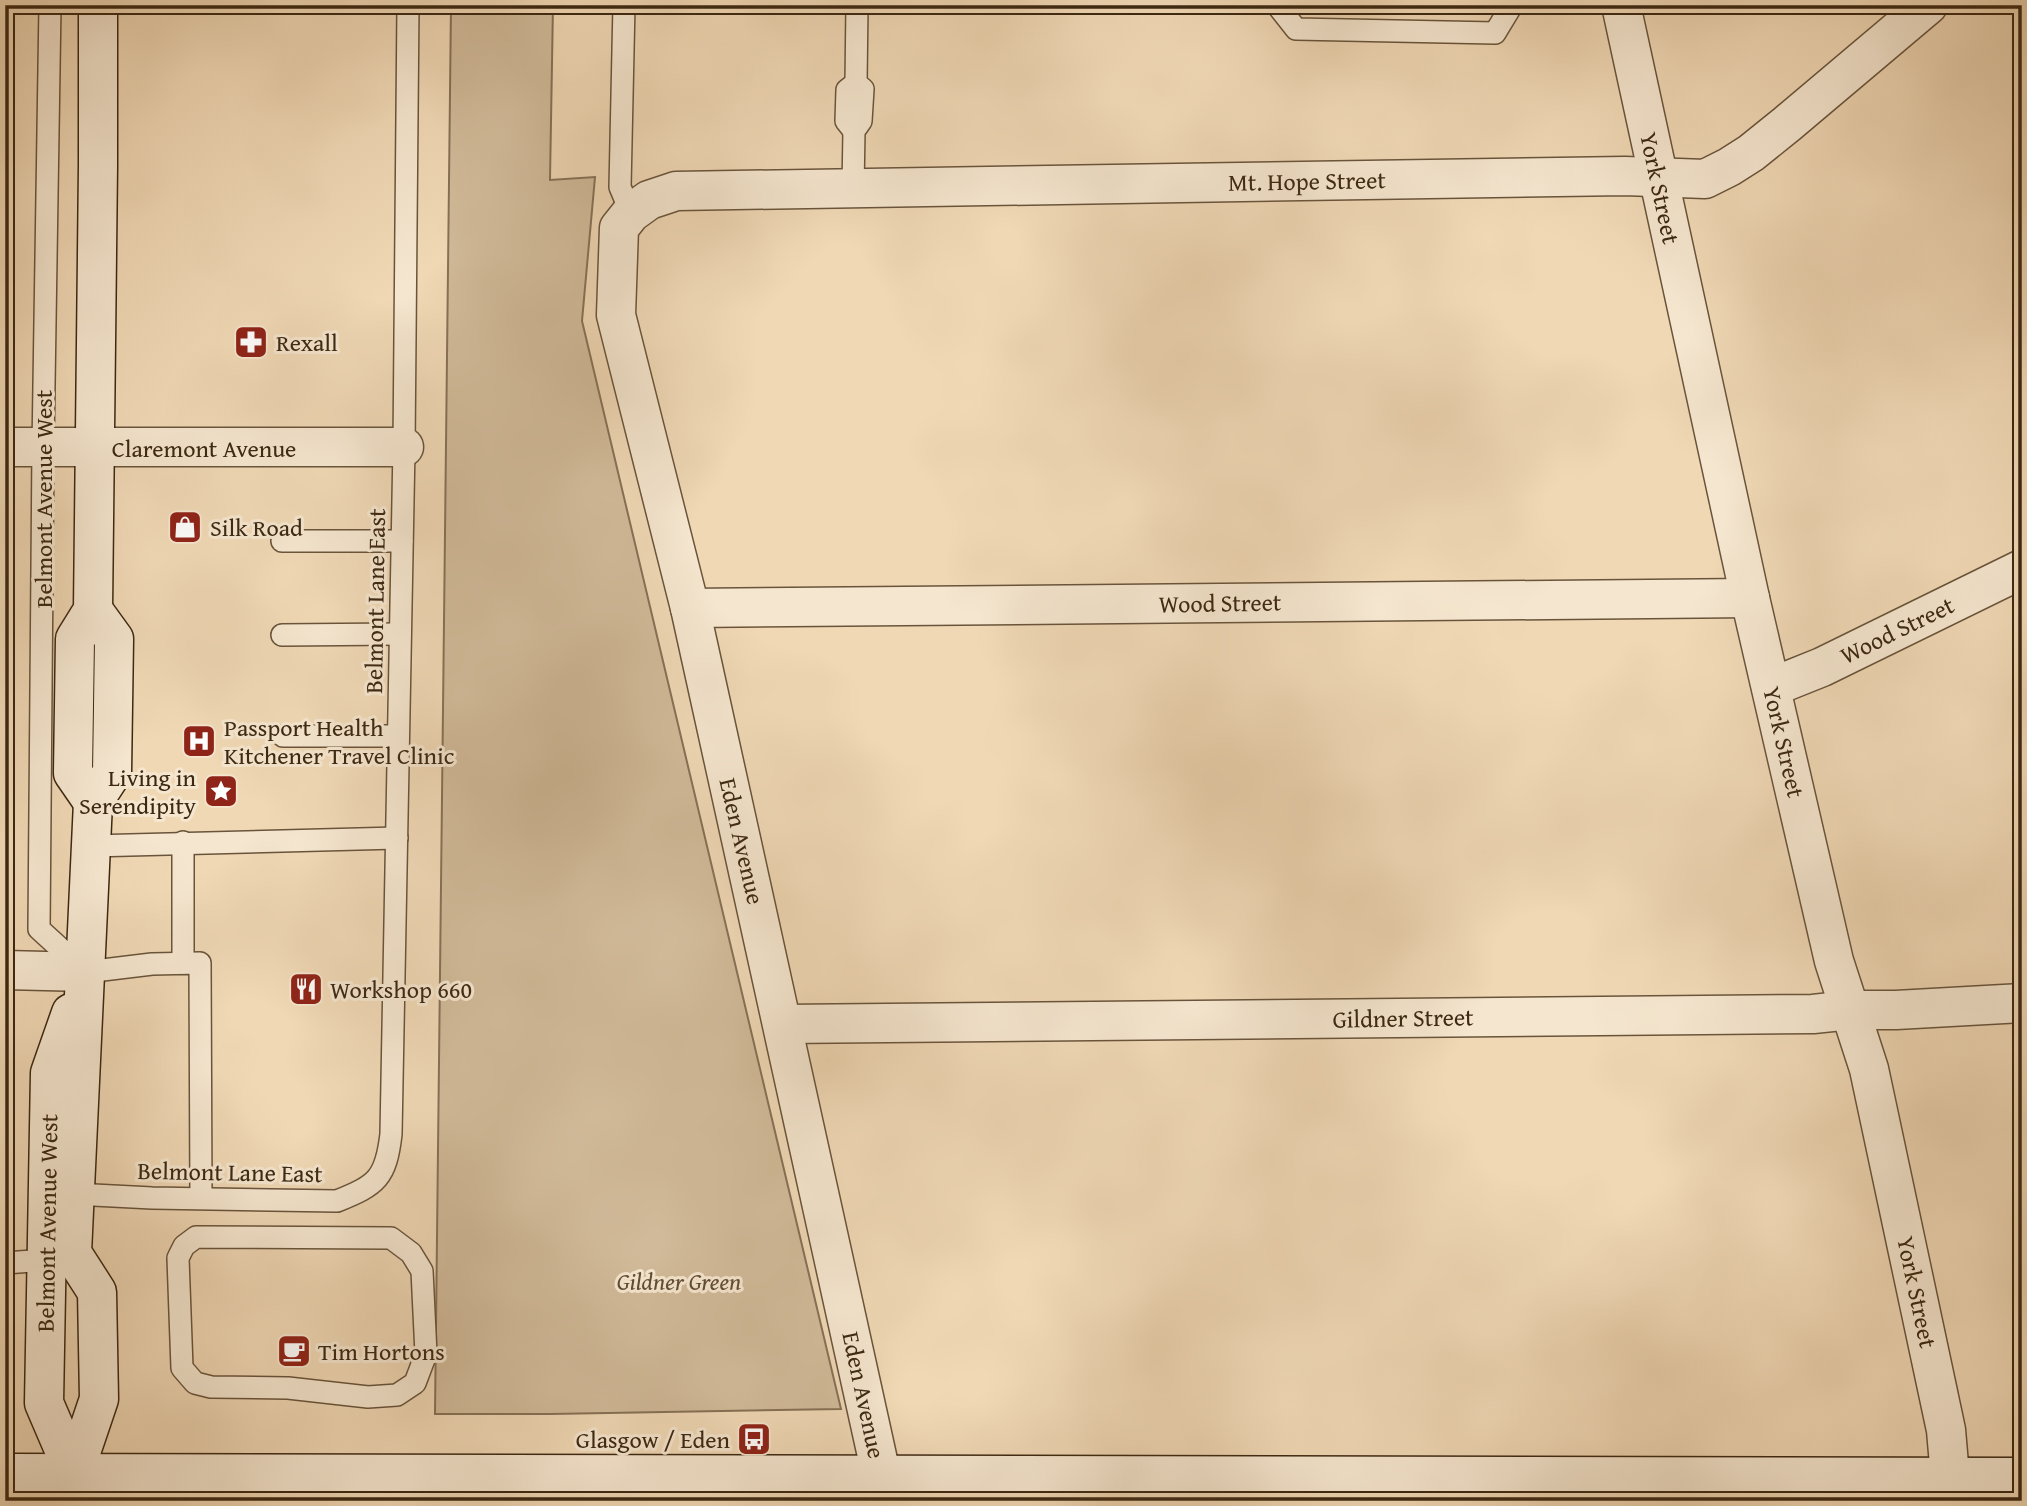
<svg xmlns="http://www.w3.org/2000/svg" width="2027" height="1506" viewBox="0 0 2027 1506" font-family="'Gentium Book Plus',serif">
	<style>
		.green { fill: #d1ba99; stroke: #867156; stroke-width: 2 }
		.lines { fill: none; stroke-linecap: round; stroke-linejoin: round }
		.lane-casing { stroke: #69543b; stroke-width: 24 }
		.street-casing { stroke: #69543b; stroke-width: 41 }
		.secondary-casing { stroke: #3c2812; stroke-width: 41 }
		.lane { stroke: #f5e6cf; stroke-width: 21 }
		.street { stroke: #f5e6cf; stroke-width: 38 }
		.secondary { stroke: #f5e6cf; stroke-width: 38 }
		.labels { text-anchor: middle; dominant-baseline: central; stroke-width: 6; stroke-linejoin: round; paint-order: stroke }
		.street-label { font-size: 24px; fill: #3c2812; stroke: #f5e6cf }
		.poi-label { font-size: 24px; fill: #3c2812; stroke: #f5e6cf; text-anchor: start }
		.park-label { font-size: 24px; font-style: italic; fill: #614c34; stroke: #f5e6cf }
	</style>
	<rect width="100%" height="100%" fill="#f0d8b5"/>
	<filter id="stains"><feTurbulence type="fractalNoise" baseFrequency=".00286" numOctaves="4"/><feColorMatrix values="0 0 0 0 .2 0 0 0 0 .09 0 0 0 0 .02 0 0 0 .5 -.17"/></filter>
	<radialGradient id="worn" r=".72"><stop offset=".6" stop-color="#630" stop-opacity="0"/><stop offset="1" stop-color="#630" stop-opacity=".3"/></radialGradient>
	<path class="green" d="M451,5H553L550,180L595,177L582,321L841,1409L551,1414H435Z"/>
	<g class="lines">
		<g class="lane-casing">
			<g id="lane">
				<path d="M50,5L43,448L39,929L86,972L152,964L200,963L201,1198"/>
				<path d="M624,5L620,187L631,213"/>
				<path d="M1277,5L1296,29L1495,33L1512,5"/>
				<path d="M854,131L846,121L847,90L856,83"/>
				<path d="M853,188L854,131L861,121L863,89L856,83L857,5"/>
				<path d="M282,541H402"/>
				<path d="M282,635L400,634"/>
				<path d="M283,736H398"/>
				<path d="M91,846L397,838"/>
				<path d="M183,963V842"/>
				<path d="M74,1194L152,1198L337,1201C377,1185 386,1178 391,1134L404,447L408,5"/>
				<path d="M196,1237L391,1238L411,1253L422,1271L426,1354L415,1383L397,1395L368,1397L288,1388L211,1387L195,1383L182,1368L178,1258L184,1246Z"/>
				<path d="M5,1263L46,1260"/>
			</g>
		</g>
		<g class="street-casing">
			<g id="street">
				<path d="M1621,5L1750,598L1834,961L1869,1069L1946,1430L1950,1476"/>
				<path d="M5,447H404"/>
				<path d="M690,608L1750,598"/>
				<path d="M1772,687L1822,667L2022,569"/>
				<path d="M5,970L86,972"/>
				<path d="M783,1024L1813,1014L1851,1010H1896L2022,1003"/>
				<path d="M881,1474L690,608L616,315L619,228L631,213L649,200L676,191L1625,176L1705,179L1729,167L1751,153L1787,124L1928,5"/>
			</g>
		</g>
		<g class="secondary-casing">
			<g id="secondary">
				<path d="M93,802L73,773L75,639L93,610L98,165V5"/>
				<path d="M71,1013L50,1073L44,1403L74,1473"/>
				<path d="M5,1473L2022,1477"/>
				<path d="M72,1501L74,1473L99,1399L97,1292L72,1253L93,802L112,773L114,639L93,610"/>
			</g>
		</g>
		<use href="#lane" class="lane"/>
		<use href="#street" class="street"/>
		<use href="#secondary" class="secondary"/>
	</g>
	<defs>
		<g id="pharmacy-square" transform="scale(1.75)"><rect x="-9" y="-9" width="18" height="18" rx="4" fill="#8f2418" stroke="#f5e6cf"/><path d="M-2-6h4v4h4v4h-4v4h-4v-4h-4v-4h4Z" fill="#fff"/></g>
		<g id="shop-square" transform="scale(1.75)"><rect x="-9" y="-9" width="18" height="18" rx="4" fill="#8f2418" stroke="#f5e6cf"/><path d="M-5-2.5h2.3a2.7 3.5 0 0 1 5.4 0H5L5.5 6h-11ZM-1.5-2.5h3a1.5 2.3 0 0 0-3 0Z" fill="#fff"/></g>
		<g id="hospital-square" transform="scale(1.75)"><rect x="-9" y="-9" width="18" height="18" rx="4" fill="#8f2418" stroke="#f5e6cf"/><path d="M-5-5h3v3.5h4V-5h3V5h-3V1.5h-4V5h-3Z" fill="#fff"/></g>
		<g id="sight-square" transform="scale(1.75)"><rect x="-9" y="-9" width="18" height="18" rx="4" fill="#8f2418" stroke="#f5e6cf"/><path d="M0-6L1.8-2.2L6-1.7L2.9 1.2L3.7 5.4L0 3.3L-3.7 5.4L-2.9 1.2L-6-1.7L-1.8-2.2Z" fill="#fff"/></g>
		<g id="restaurant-square" transform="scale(1.75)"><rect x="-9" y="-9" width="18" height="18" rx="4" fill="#8f2418" stroke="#f5e6cf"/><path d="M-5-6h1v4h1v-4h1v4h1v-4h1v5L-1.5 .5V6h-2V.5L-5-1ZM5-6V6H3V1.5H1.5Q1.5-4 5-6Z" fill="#fff"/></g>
		<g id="cafe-square" transform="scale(1.75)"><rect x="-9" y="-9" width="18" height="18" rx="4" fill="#8f2418" stroke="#f5e6cf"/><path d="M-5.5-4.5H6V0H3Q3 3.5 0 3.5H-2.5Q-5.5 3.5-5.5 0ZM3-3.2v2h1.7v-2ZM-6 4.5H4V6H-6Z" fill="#fff"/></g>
		<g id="bus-square" transform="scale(1.75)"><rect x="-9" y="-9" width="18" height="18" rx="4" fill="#8f2418" stroke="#f5e6cf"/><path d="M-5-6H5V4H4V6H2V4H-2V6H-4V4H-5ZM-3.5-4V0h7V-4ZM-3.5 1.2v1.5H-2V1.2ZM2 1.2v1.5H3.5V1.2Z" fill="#fff"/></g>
	</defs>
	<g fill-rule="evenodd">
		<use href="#pharmacy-square" x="251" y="342"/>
		<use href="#shop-square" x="185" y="527"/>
		<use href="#hospital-square" x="199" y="741"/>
		<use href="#sight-square" x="221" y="791"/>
		<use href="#restaurant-square" x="306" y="989"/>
		<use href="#cafe-square" x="294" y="1351"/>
		<use href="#bus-square" x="754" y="1439"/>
	</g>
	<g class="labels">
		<g class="street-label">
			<text transform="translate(1307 181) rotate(-1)">Mt. Hope Street</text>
			<text transform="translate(1660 188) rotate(78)">York Street</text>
			<text x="204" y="448">Claremont Avenue</text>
			<text transform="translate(43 499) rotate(-90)">Belmont Avenue West</text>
			<text transform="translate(375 601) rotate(-89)">Belmont Lane East</text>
			<text transform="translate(1220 603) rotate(-1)">Wood Street</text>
			<text transform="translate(1897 630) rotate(-26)">Wood Street</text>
			<text transform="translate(1784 742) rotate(77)">York Street</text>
			<text transform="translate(742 841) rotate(77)">Eden Avenue</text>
			<text transform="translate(1403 1018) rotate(-1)">Gildner Street</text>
			<text transform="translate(230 1172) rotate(1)">Belmont Lane East</text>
			<text transform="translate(47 1223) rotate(-89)">Belmont Avenue West</text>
			<text transform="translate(1917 1292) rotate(78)">York Street</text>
			<text transform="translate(864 1395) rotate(78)">Eden Avenue</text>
		</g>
		<g class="poi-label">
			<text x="276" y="342">Rexall</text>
			<text x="210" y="527">Silk Road</text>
			<text x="224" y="727">Passport Health<tspan x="224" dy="28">Kitchener Travel Clinic</tspan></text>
			<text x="196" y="777" text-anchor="end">Living in<tspan x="196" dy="28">Serendipity</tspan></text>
			<text x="330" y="989">Workshop 660</text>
			<text x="318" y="1351">Tim Hortons</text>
			<text x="730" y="1439" text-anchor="end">Glasgow / Eden</text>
		</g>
		<g class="park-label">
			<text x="679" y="1281">Gildner Green</text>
		</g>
	</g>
	<rect width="2027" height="1506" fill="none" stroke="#f0d8b5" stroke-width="28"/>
	<rect x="7" y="7" width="2013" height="1492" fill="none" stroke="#3c2812" stroke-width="3.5"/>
	<rect x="14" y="14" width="1999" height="1478" fill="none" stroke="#3c2812" stroke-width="2"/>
	<rect width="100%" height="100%" filter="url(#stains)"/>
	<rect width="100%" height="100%" fill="url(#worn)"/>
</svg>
